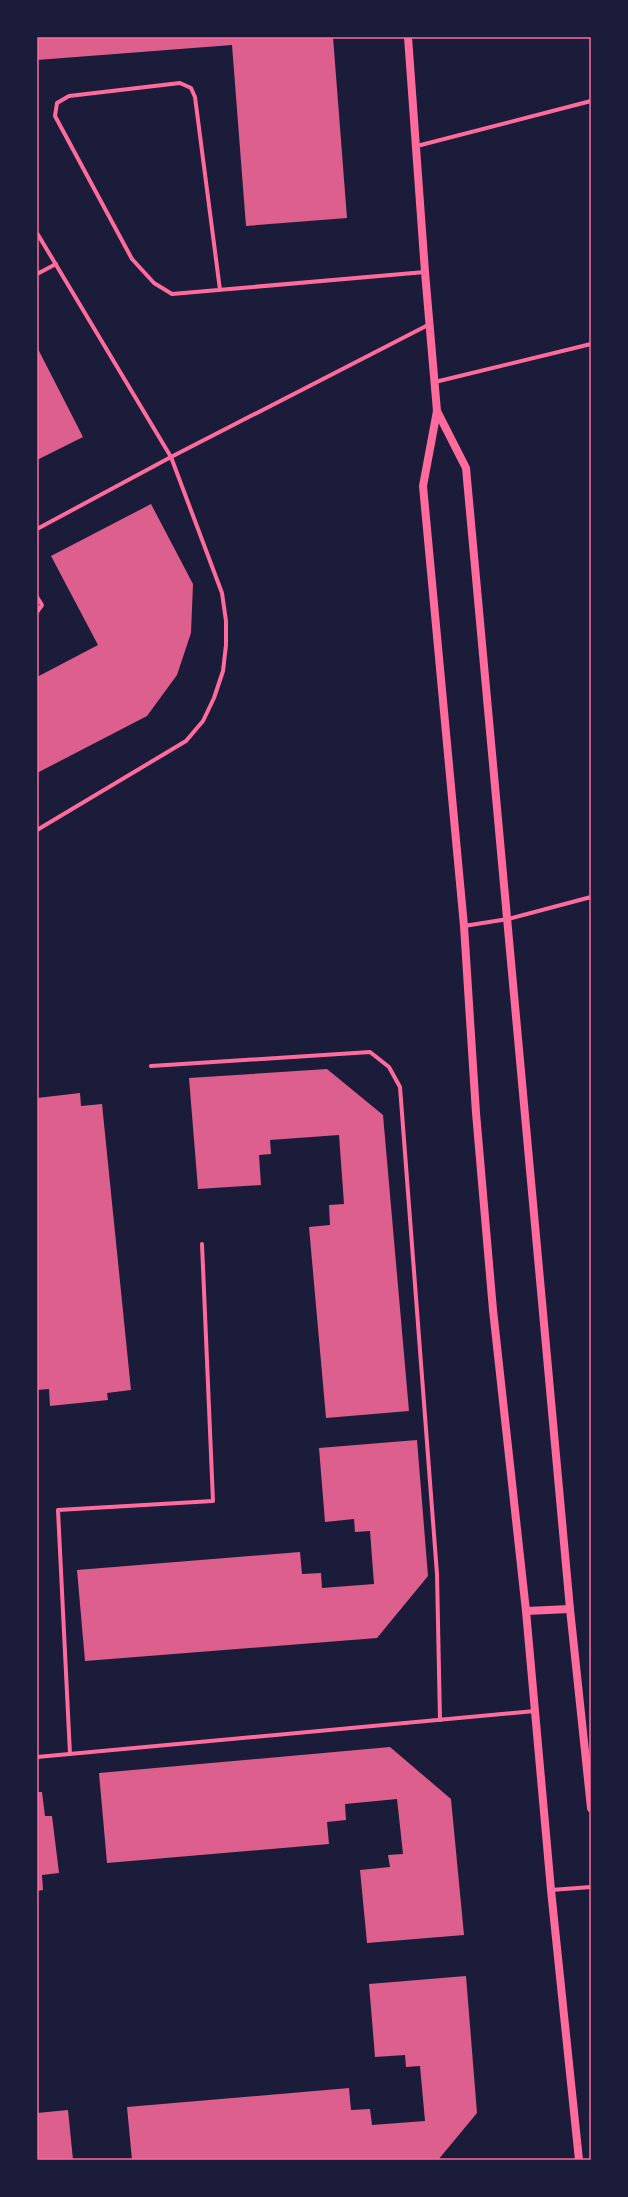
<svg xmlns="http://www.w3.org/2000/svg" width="628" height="2197" viewBox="0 0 628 2197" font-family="Inter,sans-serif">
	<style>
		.building { fill: #dd5f8e }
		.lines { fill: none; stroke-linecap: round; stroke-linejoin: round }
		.minor { stroke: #ff6b9d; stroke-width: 4 }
		.secondary { stroke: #ff6b9d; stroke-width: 8 }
		.neatline { fill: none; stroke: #ff6b9d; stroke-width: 1.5 }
	</style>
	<rect width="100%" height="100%" fill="#1b1b3a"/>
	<g class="building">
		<path d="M37,37H333L347,218L246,226L232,45L37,60Z"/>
		<path d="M37,347L83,437L37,460Z"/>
		<path d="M151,504L193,584L191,633L177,675L147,716L37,773V677L98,645L51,556Z"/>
		<path d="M327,1069L383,1115L409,1411L326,1418L309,1227L330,1225L329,1205L344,1204L339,1135L270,1140L271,1154L259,1155L261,1185L198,1189L189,1078Z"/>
		<path d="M80,1093L81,1106L102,1104L131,1390L107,1393L108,1400L50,1406L49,1389L37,1390V1098Z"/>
		<path d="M417,1440L428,1576L377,1638L85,1661L77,1570L300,1552L302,1574L321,1573L322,1588L374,1584L370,1531L355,1532L354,1519L325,1522L319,1448Z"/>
		<path d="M390,1747L451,1799L464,1935L367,1943L360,1870L390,1867L388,1855L403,1854L397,1799L345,1804L346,1820L327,1822L329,1844L107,1863L99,1773Z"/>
		<path d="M37,1792H42L45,1816H52L59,1873L42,1875L43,1890L37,1891Z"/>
		<path d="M466,1976L477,2113L438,2160H132L127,2107L349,2088L351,2110L370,2109L372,2125L425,2121L420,2066L406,2067L405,2055L375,2057L369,1984Z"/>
		<path d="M68,2110L73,2160H37V2113Z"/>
	</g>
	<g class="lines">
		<g class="minor">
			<path d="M417,146L591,101"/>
			<path d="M37,233L171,457L222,593L226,621V645L223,671L214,698L203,721L186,741L37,830"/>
			<path d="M37,274L56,264"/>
			<path d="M220,290L195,97L191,88L180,83L69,96L57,103L55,116L132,259L154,283L172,294L425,272"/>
			<path d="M435,382L591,344"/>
			<path d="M37,529L171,457L430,324"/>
			<path d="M37,597L42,605L37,612"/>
			<path d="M464,926L508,919L591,897"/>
			<path d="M151,1066L370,1052L389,1067L400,1087L437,1574L440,1720"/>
			<path d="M70,1754L58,1510L213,1501L202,1244"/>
			<path d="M37,1757L535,1711"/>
			<path d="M551,1890L591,1887"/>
		</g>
		<g class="secondary">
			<path d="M408,37L425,272L437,411L423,486L464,926L476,1113L493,1310L526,1611L551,1890L579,2160"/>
			<path d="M437,411L466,468L570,1609L591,1808"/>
			<path d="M526,1611L570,1609"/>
		</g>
	</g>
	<rect width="628" height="2197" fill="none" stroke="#1b1b3a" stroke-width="76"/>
	<rect x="38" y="38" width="552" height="2121" class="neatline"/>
</svg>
